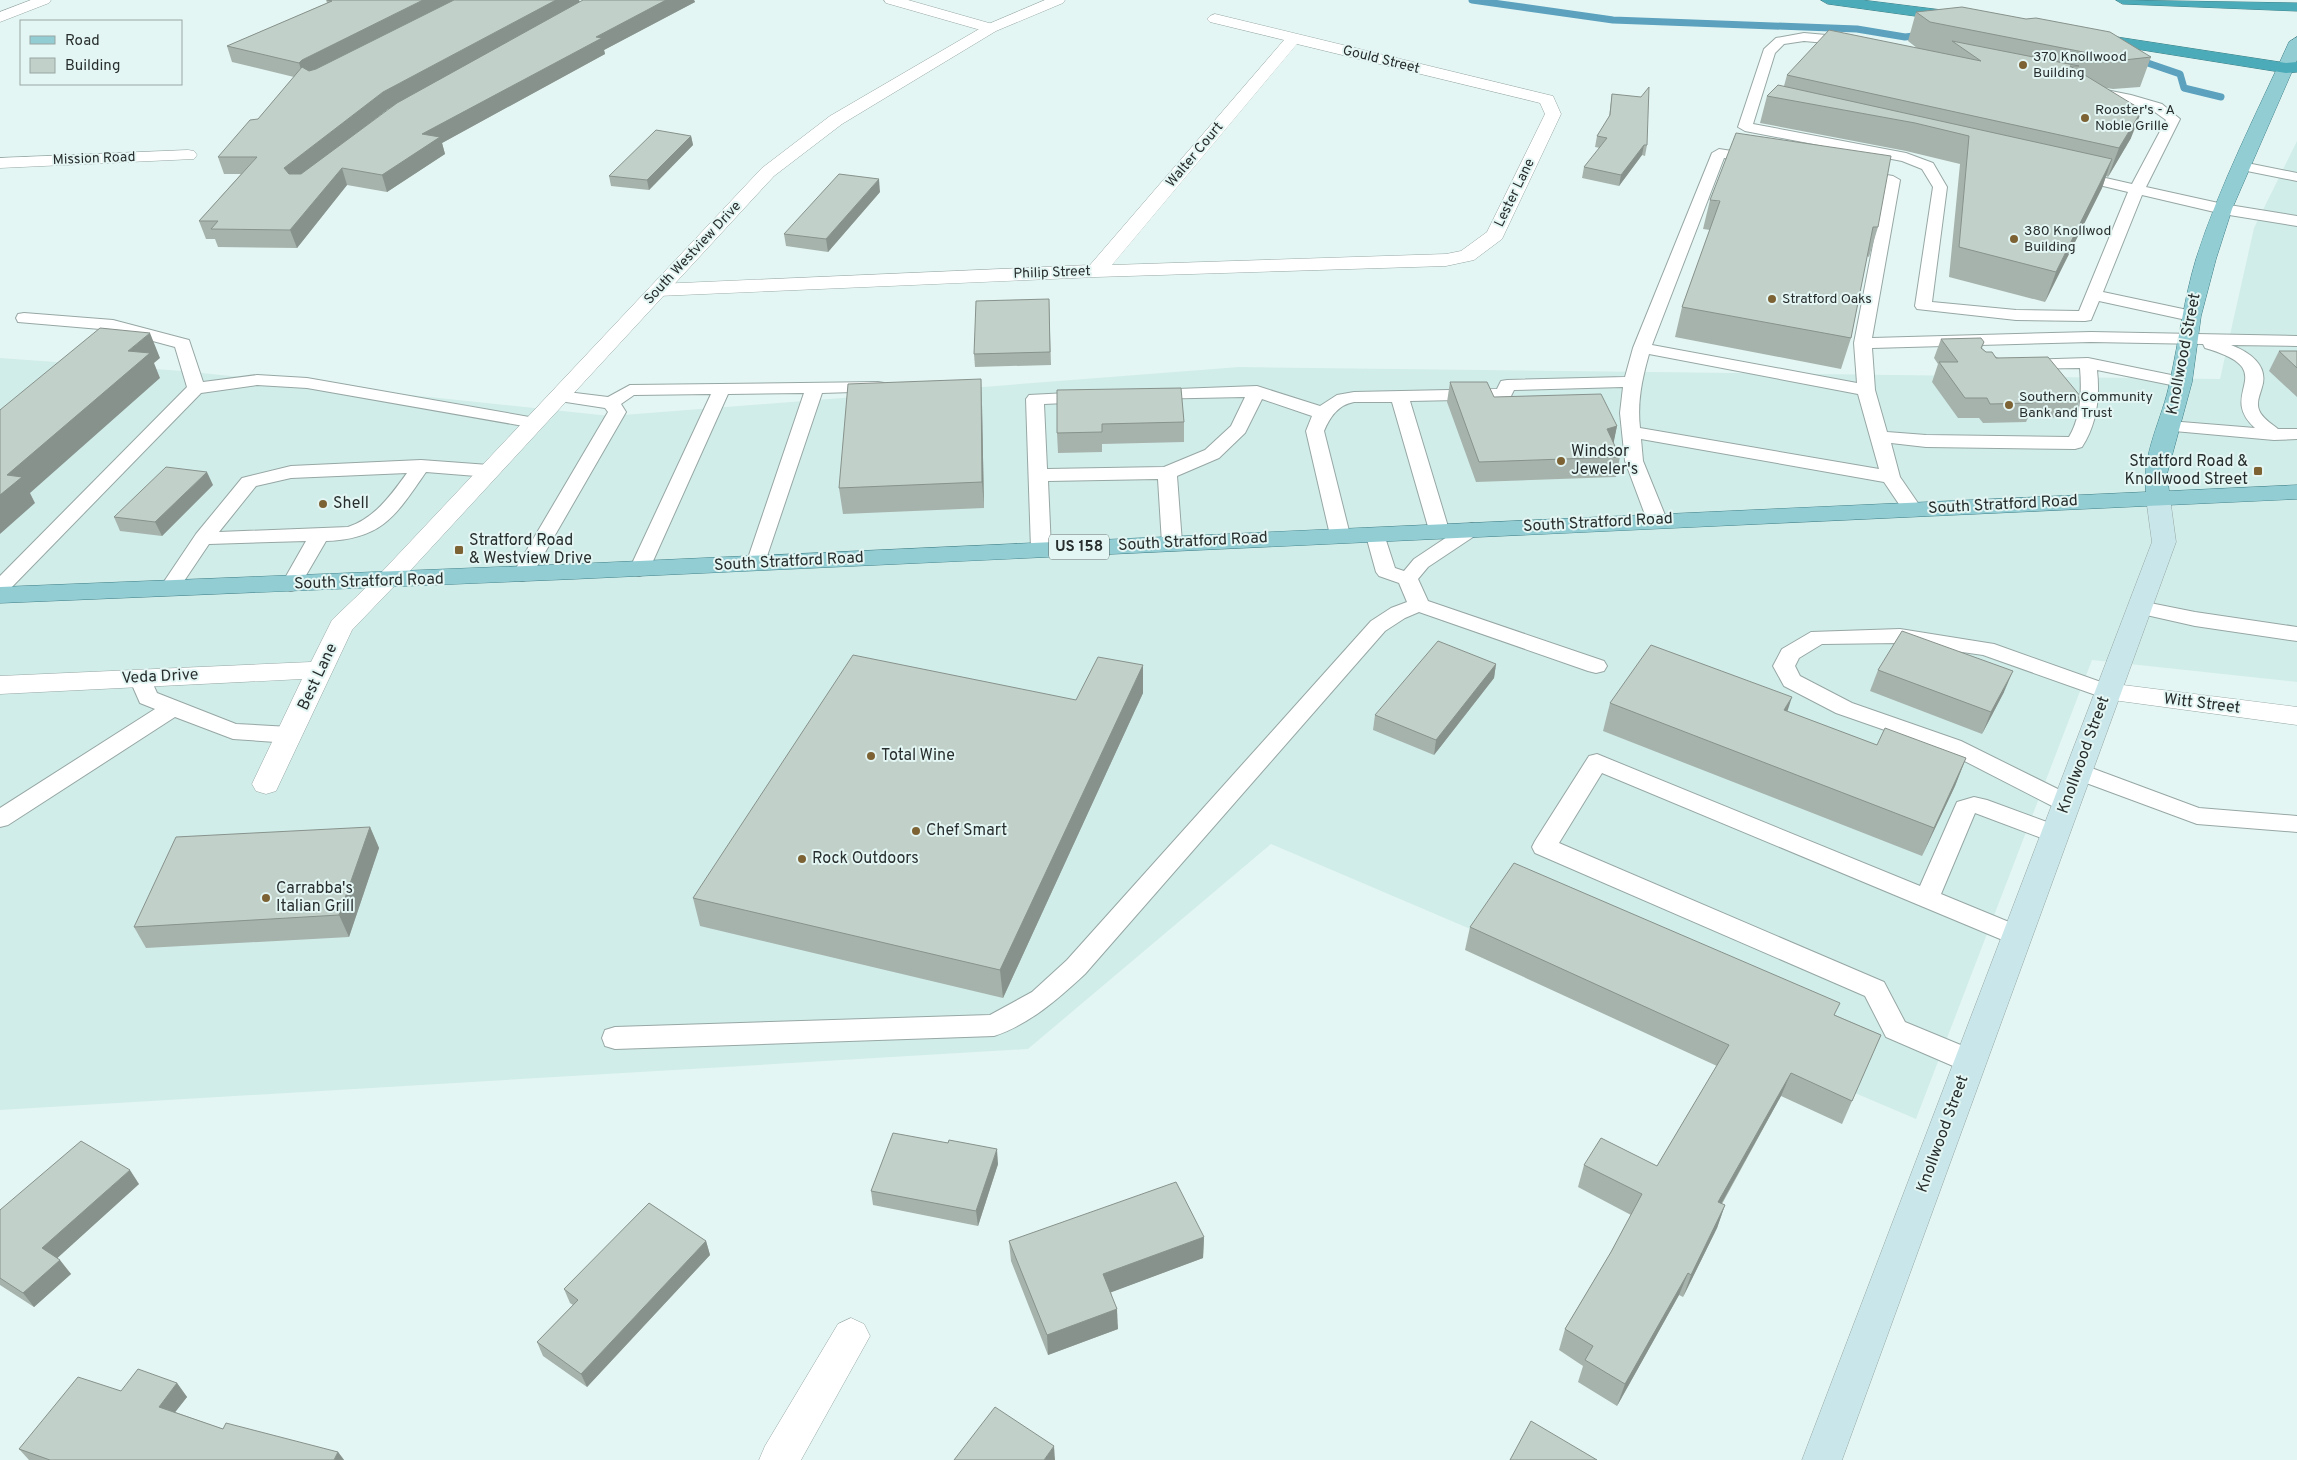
<svg xmlns="http://www.w3.org/2000/svg" width="2297" height="1460" viewBox="0 0 2297 1460" font-family="Overpass,sans-serif">
	<style>
		.built { fill: #d1ede9 }
		.lines { fill: none; stroke-linecap: round; stroke-linejoin: round }
		.stream { stroke: #5ca1be; stroke-width: 7 }
		.service-casing { stroke: #96a7a4; stroke-width: 2 }
		.minor-casing { stroke: #96a7a4; stroke-width: 1 }
		.tertiary-casing { stroke: #96a7a4; stroke-width: 1 }
		.secondary-casing { stroke: #96a7a4; stroke-width: 1 }
		.primary-casing { stroke: #3e7f87; stroke-width: 1 }
		.motorway-casing { stroke: #3e7f87; stroke-width: 1 }
		.service { fill: #fff; fill-rule: evenodd }
		.minor { fill: #fff; fill-rule: evenodd }
		.tertiary { fill: #fff; fill-rule: evenodd }
		.secondary { fill: #c9e6ea; fill-rule: evenodd }
		.primary { fill: #93cdd4; fill-rule: evenodd }
		.motorway { fill: #4babb8; fill-rule: evenodd }
		.wall { fill: #a6b3ac; fill-rule: evenodd }
		.shaded-wall { fill: #87928c }
		.building { fill: #c1d0c8; stroke: #87928c }
		.poi-dot { fill: #7d6234; stroke: #e4f6f3; stroke-width: 2 }
		.labels { text-anchor: middle; dominant-baseline: central; stroke-width: 4; stroke-linejoin: round; paint-order: stroke }
		.far-poi-label { font-size: 14px; fill: #272e2d; stroke: #e4f6f3; text-anchor: start }
		.far-street-label { font-size: 14px; fill: #272e2d; stroke: #e4f6f3 }
		.shield { fill: #e4f6f3; stroke: #606a68; stroke-width: 1 }
		.shield-label { font-size: 15px; font-weight: bold; fill: #272e2d }
		.street-label { font-size: 16px; fill: #272e2d; stroke: #e4f6f3 }
		.poi-label { font-size: 16px; fill: #272e2d; stroke: #e4f6f3; text-anchor: start }
	</style>
	<rect width="100%" height="100%" fill="#e4f6f3"/>
	<path class="built" d="M2297,141V682L2092,660L1916,1119L1271,844L1028,1049L0,1110V358L183,371L610,416L1239,367L2220,379L2254,228Z"/>
	<g class="lines">
		<g class="stream">
			<path d="M1472,0L1613,20L1857,29L1905,37L1922,35"/>
			<path d="M2136,59L2180,74L2184,88L2221,97"/>
		</g>
		<g class="service-casing">
			<g id="service">
				<path d="M1804,33L1837,36L2131,95L2162,104L2180,119L2146,187L2223,204L2297,216V226L2223,214L2142,195L2103,292L2197,312L2199,316L2197,320L2191,321L2099,301L2091,320L2085,321L2016,320L1917,309L1915,306L1933,187L1922,169L1902,161L1745,131L1738,127L1764,49L1776,38ZM1804,41L1837,44L2128,103L2152,110L2166,120L2132,184L2075,171L2068,175L2070,178L2128,192L2079,311L2016,310L1932,302L1947,187L1933,163L1906,153L1753,124L1775,53L1784,44Z"/>
				<path d="M1719,149L1758,155L1765,159L1758,163L1724,158L1652,345L1857,383L1854,343L1885,183L1851,177L1849,174L1856,170L1893,176L1900,180L1872,338L2091,332L2297,336V346L2231,345C2249,352 2269,365 2262,387C2260,395 2256,402 2259,410C2262,418 2272,424 2278,429H2297V439L2274,440L2163,430L2160,426L2163,422L2169,421L2255,428C2215,392 2284,371 2205,348L2203,344L2091,342L1872,348L1875,390L1887,432L1926,435L2069,437C2081,417 2082,392 2080,368L2018,369L2015,365L2018,361L2024,360L2088,358L2181,377L2187,378L2190,382L2187,386L2181,387L2097,370C2100,397 2097,424 2082,447L2075,449L1926,447L1891,443L1900,477L1922,509L1919,513H1905L1884,482L1641,439L1643,461L1667,520L1664,524H1650L1647,520L1625,461L1620,413L1623,387L1514,390L1510,398L1504,399L1410,401L1449,530L1446,534H1432L1429,530L1392,402H1354C1338,405 1330,417 1324,431L1350,535L1347,539H1333L1330,535L1306,431L1312,416L1262,399L1245,433L1219,458L1177,476L1182,543L1179,547H1165L1162,543L1158,479L1048,481L1051,549L1048,553L1041,555L1034,553L1031,549L1026,399L1029,395L1087,392L1093,393L1096,397L1093,401L1087,402L1044,404L1047,469L1164,467L1205,450L1231,426L1245,397L1145,399L1142,395L1145,391L1151,390L1257,386L1320,406L1337,395L1354,392L1497,389L1501,381L1507,380L1625,377L1633,348L1712,153ZM1649,354L1858,394L1879,469L1640,428C1637,402 1642,379 1649,354Z"/>
				<path d="M2242,162L2297,173V181L2237,169L2235,166Z"/>
				<path d="M24,313L113,320L189,340L203,382L257,375L307,378L535,418L541,419L544,423L541,427L535,428L307,388L257,385L201,393L7,592L0,594V576L187,387L175,347L112,330L18,322L16,318L18,314Z"/>
				<path d="M878,382L884,383L887,387L884,391L822,393L763,568L756,570L749,568L746,564L804,393L728,394L649,570L646,574L639,576L632,574L629,570L711,394L634,395L621,404L626,412L532,575L529,579L522,581L515,579L512,575L608,412L605,408L553,400L550,396L553,392L559,391L608,397L630,385Z"/>
				<path d="M421,460L489,465L496,467L498,471L496,475L489,477L426,472C396,515 383,539 326,541L298,589L291,591L284,589L281,585L306,541L209,544L176,593L169,595L162,593L159,589L196,534L242,478L291,466ZM407,473C391,495 375,518 348,527L219,532L256,486L291,478Z"/>
				<path d="M1472,523L1479,525L1482,529L1479,533L1428,567L1418,579L1428,601L1604,661L1607,666L1604,671L1596,673L1588,671L1419,612L1405,618L1385,631L1085,974C1058,999 1030,1024 994,1036L615,1049L605,1046L602,1038L605,1030L615,1027L990,1015L1032,992L1067,960L1371,621L1391,608L1407,602L1399,583L1379,576L1376,572L1365,532L1368,528H1382L1395,568L1404,571L1414,559L1465,525Z"/>
				<path d="M2140,601L2195,612L2297,627V641L2195,626L2133,612L2130,607L2133,602Z"/>
				<path d="M1900,629L1994,644L2115,687L2118,692L2115,697L2107,699L1983,655L1900,643L1822,644L1799,658L1795,666L1800,676L1852,703L1961,741L2074,797L2078,803L2074,809L2066,811L2058,809L1945,751L1836,713L1784,686L1773,666L1782,649L1811,632Z"/>
				<path d="M140,671L148,673L157,693L236,724L290,727L298,730L301,735L298,740L290,743L233,739L175,717L8,825L0,827V808L155,709L140,703L129,678L132,673Z"/>
				<path d="M1597,754L1920,886L1957,802L1974,797L1987,800L2063,828L2067,834L2063,840L2055,843L1975,813L1941,894L2026,929L2030,936L2026,943L2017,946L1602,773L1559,843L1884,982L1905,1022L1980,1053L1984,1061L1980,1069L1970,1072L1960,1069L1886,1037L1865,996L1535,853L1532,847L1535,841L1589,756Z"/>
				<path d="M2078,763L2199,808L2297,816V832L2197,824L2070,777L2066,771L2070,765Z"/>
			</g>
		</g>
		<g class="minor-casing">
			<g id="minor">
				<path d="M31,0H51L49,3L0,22V12Z"/>
				<path d="M884,0H908L996,25L999,28L991,33L886,3Z"/>
				<path d="M1215,14L1553,96L1561,114L1502,239L1474,260L1446,266L1096,277L658,296L651,294L648,290L651,286L658,284L1090,265L1284,40L1210,22L1207,19L1210,16ZM1297,44L1540,103L1545,114L1487,232L1461,251L1446,254L1112,265Z"/>
				<path d="M188,150L194,151L197,155L194,159L0,168V158Z"/>
				<path d="M387,573L396,576L399,581L352,630L276,791L266,794L256,791L252,784L302,679L0,694V676L311,662L332,620L378,576Z"/>
				<path d="M2107,683L2297,707V725L2098,698L2094,692L2098,686Z"/>
				<path d="M851,1318L864,1324L870,1336L801,1460H759L765,1446L838,1324Z"/>
			</g>
		</g>
		<g class="tertiary-casing">
			<path id="tertiary" d="M1045,0H1065L1063,3L996,31L842,124L774,176L396,586L387,589L378,586L375,581L378,576L762,168L830,116L986,25Z"/>
		</g>
		<g class="secondary-casing">
			<path id="secondary" d="M2158,491L2166,493L2170,498L2176,542L1842,1460H1802L2152,542L2146,498L2150,493Z"/>
		</g>
		<g class="primary-casing">
			<path id="primary" d="M2297,37V60L2232,209L2216,259L2201,316L2192,382L2167,474L2169,491L2297,485V499L574,579L0,603V587L574,564L2146,492C2141,454 2163,418 2170,381C2179,340 2184,299 2196,259C2220,184 2257,113 2289,42Z"/>
		</g>
		<g class="motorway-casing">
			<g id="motorway">
				<path d="M1821,0H1862L1958,12L1966,17L1958,22L1828,4Z"/>
				<path d="M2116,0L2297,3V11L2123,4Z"/>
				<path d="M2091,33L2286,63L2297,62V72L2286,73L2086,41L2083,38L2086,35Z"/>
			</g>
		</g>
		<use href="#service" class="service"/>
		<use href="#minor" class="minor"/>
		<use href="#tertiary" class="tertiary"/>
		<use href="#secondary" class="secondary"/>
		<use href="#primary" class="primary"/>
		<use href="#motorway" class="motorway"/>
	</g>
	<g class="wall">
		<path d="M326,0H579L580,2L583,0H694L695,2L604,50L605,54L442,143L445,154L387,192L347,185L297,248L218,247L215,239H206L199,221L241,174H224L218,157L258,119L294,77L232,62L227,46L327,3ZM397,104L350,138L388,109Z"/>
		<path d="M1916,12L2151,57L2140,87L2113,89L2106,88L2131,138L2108,177L2106,176L2102,188L2045,302L1949,277L1960,164L1906,151L1760,123L1767,96L1784,86L1787,75L1917,48L1908,41Z"/>
		<path d="M1612,94L1647,145L1645,156L1642,155L1619,186L1582,178L1584,167L1600,148L1595,147L1597,136L1609,117Z"/>
		<path d="M691,136L693,145L649,190L611,186L609,176Z"/>
		<path d="M880,192L828,252L786,246L784,234Z"/>
		<path d="M1710,200L1878,227L1869,257L1867,256L1851,338L1841,369L1675,337L1682,307L1710,230L1703,229Z"/>
		<path d="M1049,299L1051,365L975,367L974,354Z"/>
		<path d="M1941,339L1984,342L1982,348L1986,352L2081,397L2073,417L2028,418L2026,422L1983,423L1979,418H1958L1932,382L1938,364L1934,358Z"/>
		<path d="M2279,351H2297V397L2269,371Z"/>
		<path d="M1450,382L1494,397L1617,426L1613,443L1620,457L1616,477L1476,482L1447,402Z"/>
		<path d="M1057,390L1184,422V442L1102,444V452L1058,453L1057,433Z"/>
		<path d="M982,405L984,508L843,514L839,488Z"/>
		<path d="M213,485L162,536L120,531L114,517Z"/>
		<path d="M1496,664L1494,678L1434,755L1373,730L1375,715Z"/>
		<path d="M1143,665V693L1003,998L700,926L693,898Z"/>
		<path d="M1878,670L2004,692L1982,734L1870,691Z"/>
		<path d="M1610,703L1788,712L1877,745L1966,758L1955,786L1922,856L1603,731Z"/>
		<path d="M370,827L379,848L349,937L146,948L134,927Z"/>
		<path d="M1470,927L1835,1015L1881,1035L1842,1124L1781,1096L1722,1204L1725,1205L1717,1228L1683,1297L1679,1295L1617,1406L1578,1382L1583,1366L1559,1350L1565,1329L1611,1252L1631,1215L1578,1187L1584,1165L1657,1166L1717,1066L1465,950Z"/>
		<path d="M998,1164L978,1226L873,1205L871,1191Z"/>
		<path d="M139,1184L57,1258L71,1274L34,1307L0,1285V1210Z"/>
		<path d="M1204,1237L1203,1258L1111,1292L1118,1329L1048,1355L1011,1261L1009,1241Z"/>
		<path d="M706,1241L710,1255L587,1387L543,1356L537,1342L573,1305L570,1303L564,1289Z"/>
		<path d="M177,1383L187,1397L175,1412L223,1429L338,1452L344,1460H29L19,1449L121,1391Z"/>
	</g>
	<g class="shaded-wall">
		<path d="M423,0H457L304,79L299,63L302,60Z"/>
		<path d="M556,0H579L580,4L388,109L290,185L284,168L383,92Z"/>
		<path d="M666,0H694L695,2L604,50L605,54L442,143L445,154L387,192L382,175L422,134L596,37Z"/>
		<path d="M2142,110L2131,138L2108,177L2119,148Z"/>
		<path d="M691,136L693,145L649,190L647,180Z"/>
		<path d="M1644,145L1642,155L1619,186L1621,175Z"/>
		<path d="M2112,159L2102,188L2045,302L2056,272Z"/>
		<path d="M342,168L347,185L297,248L290,230Z"/>
		<path d="M879,179L880,192L828,252L826,239Z"/>
		<path d="M150,333L160,358L154,363L160,378L30,493L35,503L0,534V495L7,475L128,351Z"/>
		<path d="M981,379L982,405L984,508L982,482Z"/>
		<path d="M1617,426L1613,446L1607,429Z"/>
		<path d="M207,472L213,485L162,536L155,522Z"/>
		<path d="M1496,664L1494,678L1434,755L1436,740Z"/>
		<path d="M1143,665V693L1003,998L1000,970Z"/>
		<path d="M2013,671L2004,692L1982,734L1991,712Z"/>
		<path d="M1792,697L1783,725L1784,710Z"/>
		<path d="M1966,758L1955,786L1922,856L1934,828Z"/>
		<path d="M370,827L379,848L349,937L339,915Z"/>
		<path d="M1791,1073L1781,1096L1710,1224L1718,1202Z"/>
		<path d="M997,1149L998,1164L978,1226L976,1211Z"/>
		<path d="M130,1170L139,1184L53,1262L42,1248Z"/>
		<path d="M1725,1205L1717,1228L1683,1297L1691,1275Z"/>
		<path d="M1204,1237L1203,1258L1104,1295L1103,1274Z"/>
		<path d="M706,1241L710,1255L587,1387L581,1374Z"/>
		<path d="M60,1260L71,1274L34,1307L23,1293Z"/>
		<path d="M1688,1273L1679,1295L1617,1406L1625,1384Z"/>
		<path d="M1117,1309L1118,1329L1048,1355L1047,1335Z"/>
		<path d="M177,1383L187,1397L169,1420L159,1407Z"/>
		<path d="M1054,1446L1055,1460H1044Z"/>
		<path d="M338,1452L344,1460H334Z"/>
	</g>
	<g class="building">
		<path d="M327,0H423L302,60L299,63L227,46L332,1Z"/>
		<path d="M454,0H556L383,92L284,168L289,174H301L397,103L583,0H666L596,37L602,38L422,134L440,137L382,175L342,168L290,230L211,229L218,221H199L257,157H218L250,120L258,119L302,67L309,71L316,69Z"/>
		<path d="M1962,7L2026,19L2036,18L2110,32L2151,57L2124,60L1930,22L1916,12Z"/>
		<path d="M1829,30L1981,61L1952,41L2079,66H2070L2142,110L2119,148L1787,75Z"/>
		<path d="M1778,85L2112,159L2056,272L1959,247L1969,136L1915,123L1767,96Z"/>
		<path d="M1649,87L1647,145H1644L1621,175L1584,167L1607,138L1597,136L1610,115L1612,94L1641,97Z"/>
		<path d="M656,130L691,136L647,180L609,176Z"/>
		<path d="M1736,133L1891,156L1878,227H1873L1851,338L1682,307L1720,201L1710,200Z"/>
		<path d="M839,174L879,179L826,239L784,234Z"/>
		<path d="M1049,299L1050,352L974,354L976,301Z"/>
		<path d="M100,328L150,333L128,351L150,353L7,475L22,477L0,495V410Z"/>
		<path d="M1981,338L1984,342L1981,348L1986,352H1992L1996,358L2048,357L2081,397L2030,398L2033,403L1990,404L1987,398H1965L1939,362H1958L1941,339Z"/>
		<path d="M2279,351H2297V368Z"/>
		<path d="M981,379L982,482L839,488L848,384Z"/>
		<path d="M1450,382H1487L1494,397L1601,394L1617,426L1607,429L1620,457L1479,462Z"/>
		<path d="M1181,388L1184,422L1102,424V432L1057,433V390Z"/>
		<path d="M166,467L207,472L155,522L114,517Z"/>
		<path d="M1902,631L2013,671L1991,712L1878,670Z"/>
		<path d="M1438,641L1496,664L1436,740L1375,715Z"/>
		<path d="M1651,645L1792,697L1784,710L1877,745L1885,728L1966,758L1934,828L1610,703Z"/>
		<path d="M853,655L1076,700L1098,657L1143,665L1000,970L693,898Z"/>
		<path d="M370,827L339,915L134,927L176,837Z"/>
		<path d="M1514,863L1840,1003L1834,1015L1881,1035L1852,1101L1791,1073L1718,1202L1725,1205L1691,1275L1688,1273L1625,1384L1585,1360L1593,1346L1565,1329L1611,1252L1642,1194L1584,1165L1601,1138L1657,1166L1729,1045L1470,927Z"/>
		<path d="M893,1133L948,1143L949,1140L997,1149L976,1211L871,1191Z"/>
		<path d="M81,1141L130,1170L42,1248L60,1260L23,1293L0,1278V1210Z"/>
		<path d="M1176,1182L1204,1237L1103,1274L1117,1309L1047,1335L1009,1241Z"/>
		<path d="M649,1203L706,1241L581,1374L537,1342L578,1300L564,1289Z"/>
		<path d="M138,1369L177,1383L159,1407L223,1429L226,1423L338,1452L334,1460H50L19,1449L78,1377L121,1391Z"/>
		<path d="M995,1407L1054,1446L1044,1460H954Z"/>
		<path d="M1531,1421L1597,1460H1510Z"/>
	</g>
	<g class="poi-dot">
		<circle cx="2023" cy="65" r="5"/>
		<circle cx="2085" cy="118" r="5"/>
		<circle cx="2014" cy="239" r="5"/>
		<circle cx="1772" cy="299" r="5"/>
		<circle cx="2009" cy="405" r="5"/>
		<circle cx="1561" cy="461" r="5"/>
		<rect x="2253" y="466" width="10" height="10" rx="2.5"/>
		<circle cx="323" cy="504" r="5"/>
		<rect x="454" y="545" width="10" height="10" rx="2.5"/>
		<circle cx="871" cy="756" r="5"/>
		<circle cx="916" cy="831" r="5"/>
		<circle cx="802" cy="859" r="5"/>
		<circle cx="266" cy="898" r="5"/>
	</g>
	<g class="labels">
		<g class="far-poi-label">
			<text x="2033" y="57">370 Knollwood<tspan x="2033" dy="16">Building</tspan></text>
			<text x="2095" y="110">Rooster's - A<tspan x="2095" dy="16">Noble Grille</tspan></text>
			<text x="2024" y="231">380 Knollwod<tspan x="2024" dy="16">Building</tspan></text>
			<text x="1782" y="299">Stratford Oaks</text>
			<text x="2019" y="397">Southern Community<tspan x="2019" dy="16">Bank and Trust</tspan></text>
		</g>
		<g class="far-street-label">
			<text transform="translate(1381 60) rotate(14)">Gould Street</text>
			<text transform="translate(1195 155) rotate(-50)">Walter Court</text>
			<text transform="translate(94 159) rotate(-2)">Mission Road</text>
			<text transform="translate(1515 193) rotate(-64)">Lester Lane</text>
			<text transform="translate(693 253) rotate(-47)">South Westview Drive</text>
			<text transform="translate(1052 273) rotate(-2)">Philip Street</text>
		</g>
		<rect class="shield" x="1049" y="534.5" width="60" height="25" rx="4"/>
		<g class="shield-label">
			<text x="1079" y="547">US 158</text>
		</g>
		<g class="street-label">
			<text transform="translate(2184 354) rotate(-79)">Knollwood Street</text>
			<text transform="translate(2003 505) rotate(-3)">South Stratford Road</text>
			<text transform="translate(1598 523) rotate(-3)">South Stratford Road</text>
			<text transform="translate(1193 542) rotate(-3)">South Stratford Road</text>
			<text transform="translate(789 562) rotate(-3)">South Stratford Road</text>
			<text transform="translate(369 582) rotate(-2)">South Stratford Road</text>
			<text transform="translate(160 677) rotate(-3)">Veda Drive</text>
			<text transform="translate(318 677) rotate(-65)">Best Lane</text>
			<text transform="translate(2202 704) rotate(7)">Witt Street</text>
			<text transform="translate(2084 755) rotate(-70)">Knollwood Street</text>
			<text transform="translate(1943 1134) rotate(-70)">Knollwood Street</text>
		</g>
		<g class="poi-label">
			<text x="1571" y="452">Windsor<tspan x="1571" dy="18">Jeweler's</tspan></text>
			<text x="2248" y="462" text-anchor="end">Stratford Road &amp;<tspan x="2248" dy="18">Knollwood Street</tspan></text>
			<text x="333" y="504">Shell</text>
			<text x="469" y="541">Stratford Road<tspan x="469" dy="18">&amp; Westview Drive</tspan></text>
			<text x="881" y="756">Total Wine</text>
			<text x="926" y="831">Chef Smart</text>
			<text x="812" y="859">Rock Outdoors</text>
			<text x="276" y="889">Carrabba's<tspan x="276" dy="18">Italian Grill</tspan></text>
		</g>
	</g>
	<rect x="20" y="20" width="162" height="65" fill="#e4f6f3" stroke="#98a6a4"/>
	<rect x="30" y="36" width="25" height="8" fill="#93cdd4" stroke="#98a6a4"/>
	<text x="65" y="45" font-size="15" fill="#272e2d">Road</text>
	<rect x="30" y="58" width="25" height="15" fill="#c1d0c8" stroke="#98a6a4"/>
	<text x="65" y="70" font-size="15" fill="#272e2d">Building</text>
</svg>
